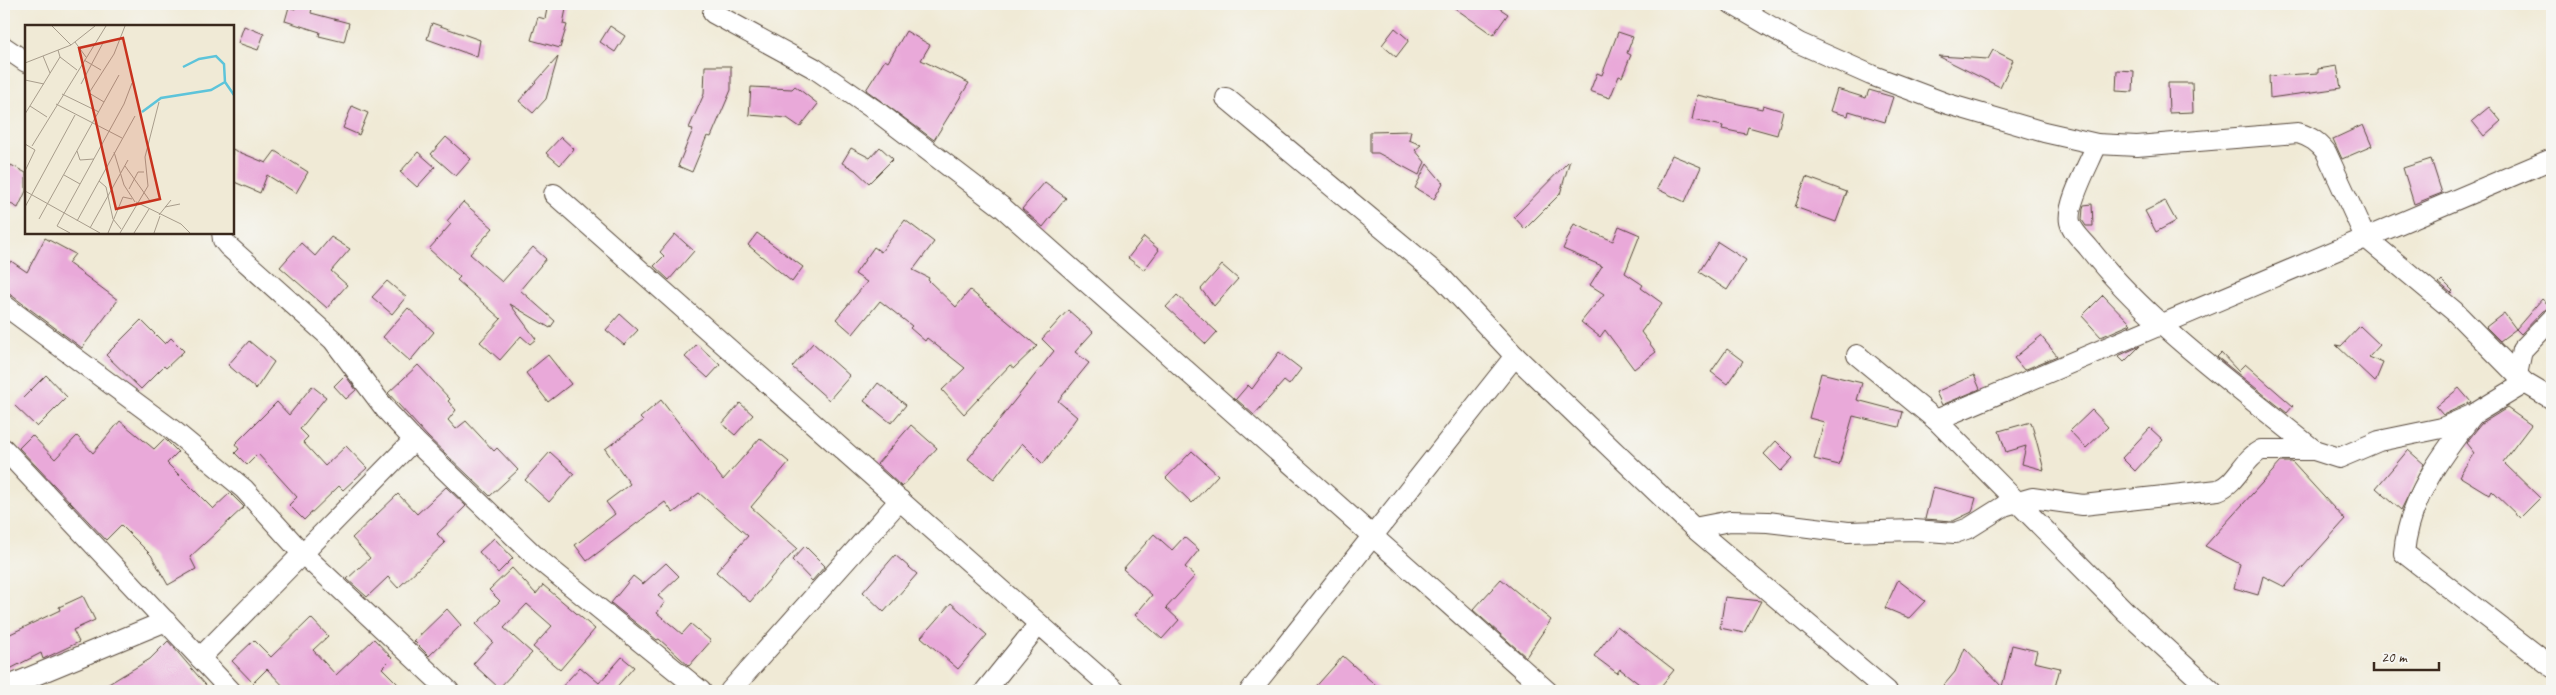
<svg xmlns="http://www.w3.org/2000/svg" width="2556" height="695" viewBox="0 0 2556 695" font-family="Caveat,sans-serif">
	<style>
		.building { fill: #e9a9d9 }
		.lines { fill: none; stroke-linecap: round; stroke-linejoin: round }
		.street-casing { stroke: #56473a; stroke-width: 22 }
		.street { stroke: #fff; stroke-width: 20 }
		.inset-river { fill: none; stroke: #5dc4da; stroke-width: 2.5 }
		.inset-road { fill: none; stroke: #a89d8c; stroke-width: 1 }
		.view { fill: #c8321e; fill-opacity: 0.15; stroke: #c8321e; stroke-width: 2.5 }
		.inset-edge { fill: none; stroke: #3b2a1e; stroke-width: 2.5 }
	</style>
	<rect width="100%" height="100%" fill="#f6f6f2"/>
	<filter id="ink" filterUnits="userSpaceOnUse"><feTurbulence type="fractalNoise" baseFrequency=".02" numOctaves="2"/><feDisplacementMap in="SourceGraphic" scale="10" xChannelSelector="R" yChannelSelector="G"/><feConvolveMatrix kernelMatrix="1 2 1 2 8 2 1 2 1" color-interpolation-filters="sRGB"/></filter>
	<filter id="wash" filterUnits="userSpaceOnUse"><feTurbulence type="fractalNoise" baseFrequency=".0096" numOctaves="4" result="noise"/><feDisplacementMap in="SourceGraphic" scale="20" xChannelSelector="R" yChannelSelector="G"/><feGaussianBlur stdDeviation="1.12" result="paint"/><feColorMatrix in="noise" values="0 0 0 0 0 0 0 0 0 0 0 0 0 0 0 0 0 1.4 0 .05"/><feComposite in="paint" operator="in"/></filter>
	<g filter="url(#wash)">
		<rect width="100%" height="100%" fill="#f0ead6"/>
		<g id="blocks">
			<g class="building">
				<path d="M296,4H313L311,13L349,23L344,42L319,36L320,32L285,21L289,7L295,9Z"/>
				<path d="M548,4H567L563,24L567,25L560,48L531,40L538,17L545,19Z"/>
				<path d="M1449,4H1493L1508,14L1493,35Z"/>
				<path d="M432,23L480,40L477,57L427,39Z"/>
				<path d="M244,26L264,34L258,50L238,43Z"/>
				<path d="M610,26L625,36L615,52L600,42Z"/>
				<path d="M1395,28L1409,40L1396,57L1382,45Z"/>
				<path d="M906,31L930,45L921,60L969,83L934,140L866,90L885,60L888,62Z"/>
				<path d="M1618,32L1633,37L1627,53L1631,55L1622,77L1619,76L1610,98L1590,91L1597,73L1602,75Z"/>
				<path d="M1993,50L2013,60L2000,87L1938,56L1988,59Z"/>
				<path d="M558,57L546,99L533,113L519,101Z"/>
				<path d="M705,66H731V90L711,137L707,136L692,172L678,166L693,129L689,128L704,94Z"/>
				<path d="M2337,66L2341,88L2270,98L2269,76L2318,73V69Z"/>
				<path d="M2117,70L2134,71L2133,92L2116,91Z"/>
				<path d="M2168,83H2192L2193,112L2169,113Z"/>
				<path d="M795,86L818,104L800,127L787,118L749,115L751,87L792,89Z"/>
				<path d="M1837,89L1866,98L1869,90L1893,97L1885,122L1849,111L1848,116L1830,111Z"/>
				<path d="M1697,95L1762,109L1763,105L1783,111L1777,135L1748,127L1746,134L1722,129L1723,126L1692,120Z"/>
				<path d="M352,106L368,113L359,135L343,128Z"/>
				<path d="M2489,107L2501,121L2484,136L2472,121Z"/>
				<path d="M2363,125L2372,146L2342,159L2333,139Z"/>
				<path d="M1411,131L1409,140L1421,145L1415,150L1425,162L1419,175L1378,153H1370V132Z"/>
				<path d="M446,137L471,159L456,176L431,154Z"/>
				<path d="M561,137L574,149L560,165L546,153Z"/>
				<path d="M880,147L893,159L869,183L855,170L842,163L851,148L870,158Z"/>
				<path d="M232,149L266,163L275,151L308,172L296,193L267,175L260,193L232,181Z"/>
				<path d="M418,152L435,167L417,187L400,172Z"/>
				<path d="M1672,155L1701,167L1685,202L1657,189Z"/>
				<path d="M2431,159L2442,193L2414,204L2403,168Z"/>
				<path d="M1570,160L1560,194L1525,229L1514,217Z"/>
				<path d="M1427,164L1443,183L1434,199L1415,188Z"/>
				<path d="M11,165L26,173V191L18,208L4,200V180Z"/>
				<path d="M1806,177L1847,192L1836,222L1795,207Z"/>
				<path d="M1045,182L1066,198L1043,227L1022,209Z"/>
				<path d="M2165,201L2176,221L2156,232L2145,211Z"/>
				<path d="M463,202L493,228L470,254L502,282L533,247L546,259L520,290L555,321L550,328L510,304L536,339L530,344L521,336L500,360L480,342L501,319L457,280L460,277L429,249L451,224L447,221Z"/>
				<path d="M2092,204L2093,226H2086L2082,220L2083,208L2084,205Z"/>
				<path d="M905,220L934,242L913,270L929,278L928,280L956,307L970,290L1037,346L1014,368L1010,365L964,414L942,390L965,368L927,338L925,341L910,328L912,326L880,301L853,334L836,319L867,282L855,274L874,247L881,252Z"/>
				<path d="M1574,224L1613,241L1619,226L1640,235L1625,273L1643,285L1641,288L1662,303L1641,332L1656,352L1634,369L1605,330L1600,337L1581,322L1604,294L1590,285L1602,266L1563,249Z"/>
				<path d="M757,233L803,267L792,282L748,245Z"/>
				<path d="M675,234L694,251L669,280L654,266L664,256L660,252Z"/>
				<path d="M331,237L350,249L331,271L347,285L327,308L280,267L301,243L315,256Z"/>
				<path d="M1144,237L1159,250L1144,270L1128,258Z"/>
				<path d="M45,238L75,254L68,263L118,300L82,348L11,295L4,293V271L11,261L27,272Z"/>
				<path d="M1718,242L1746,260L1727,290L1699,272Z"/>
				<path d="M1222,265L1238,279L1214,306L1201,289Z"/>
				<path d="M2442,280L2453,291L2451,293L2439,283Z"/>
				<path d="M387,281L406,297L392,314L372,297Z"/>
				<path d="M1177,295L1217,332L1206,344L1166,307Z"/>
				<path d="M2103,295L2131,324L2101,337L2082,316Z"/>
				<path d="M2542,299L2551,307L2543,311L2521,334L2516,329Z"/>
				<path d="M408,308L434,332L410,361L383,337Z"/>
				<path d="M1068,310L1093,332L1075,352L1089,363L1058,401L1077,417L1043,464L1022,443L994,479L968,459L1054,351L1042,339Z"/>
				<path d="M2504,313L2516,329L2500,341L2486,327Z"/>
				<path d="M620,314L638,330L624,345L606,330Z"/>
				<path d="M141,320L165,344L171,338L184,351L166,368L164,366L141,389L106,355Z"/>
				<path d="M2360,326L2380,345L2369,357L2383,363L2375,382L2336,345L2341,346Z"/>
				<path d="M2041,336L2057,356L2024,370L2014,358Z"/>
				<path d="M249,341L274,362L256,389L228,365Z"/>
				<path d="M813,343L850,376L829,400L792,367Z"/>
				<path d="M697,344L720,365L708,378L685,357Z"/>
				<path d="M2140,346L2124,362L2118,356Z"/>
				<path d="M1727,349L1743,361L1727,384L1711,372Z"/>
				<path d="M1279,352L1301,369L1289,385L1284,381L1254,415L1236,399L1248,385L1252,389Z"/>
				<path d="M2221,353L2238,371L2245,364L2293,406L2287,413L2217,357Z"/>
				<path d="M548,355L571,384L548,402L526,373Z"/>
				<path d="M418,365L450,399L448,401L456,410L448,420L456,429L466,421L494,451L497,448L518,470L490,496L428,437L388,393Z"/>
				<path d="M1821,373L1862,383L1857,400L1903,412L1899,427L1853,416L1839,465L1814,459L1824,422L1809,418Z"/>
				<path d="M46,375L67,397L37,427L15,406Z"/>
				<path d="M345,375L356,390L346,399L334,386Z"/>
				<path d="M1974,375L1980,389L1942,405L1936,392Z"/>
				<path d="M878,383L906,405L891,423L864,401Z"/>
				<path d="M312,386L326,397L300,429L308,437L303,442L325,466L346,446L367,468L343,490L339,486L304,520L289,505L297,497L258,454L247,465L235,453L239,449L235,444L277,402L289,415Z"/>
				<path d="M2459,388L2471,402L2443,415L2436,407Z"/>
				<path d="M661,400L723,480L760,438L789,462L751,507L797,548L750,602L716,572L748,536L699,493L673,513L665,502L587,561L575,545L615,514L606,502L630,484L605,449L643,421L640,418Z"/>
				<path d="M740,403L753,415L735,435L722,424Z"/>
				<path d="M2507,408L2531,425L2503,462L2540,498L2520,518L2492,491L2490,495L2459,476L2474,453L2466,443L2481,424Z"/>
				<path d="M2092,410L2108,427L2086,448L2070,431Z"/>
				<path d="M120,421L154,449L164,439L166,440L178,452L167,463L213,509L230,493L244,507L190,557L196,569L168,585L151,555L121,525L106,540L19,448L32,435L55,459L77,436L93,453Z"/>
				<path d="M2031,422L2037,443L2044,470L2022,464L2026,446L2006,452L1999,431Z"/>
				<path d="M911,425L937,448L902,487L877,464Z"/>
				<path d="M2150,428L2163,440L2135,471L2122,458Z"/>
				<path d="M1776,441L1793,458L1781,471L1764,454Z"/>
				<path d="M2408,450L2424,464L2401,510L2376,488Z"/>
				<path d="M1192,451L1218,475L1192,503L1166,478Z"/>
				<path d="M550,452L574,474L549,502L525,480Z"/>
				<path d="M2281,462H2292L2345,520L2285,587L2263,576L2258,595L2234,588L2240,564L2205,546Z"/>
				<path d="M446,487L466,506L437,534L445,543L398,588L388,577L367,597L347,579L370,558L352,538L398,494L417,514Z"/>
				<path d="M1933,487L1976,498L1972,512L1953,521L1925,519Z"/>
				<path d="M1154,534L1172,550L1184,537L1199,550L1185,567L1195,576L1166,608L1179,620L1162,639L1135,615L1152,595L1123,569Z"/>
				<path d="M494,538L513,558L498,573L479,552Z"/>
				<path d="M805,546L825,566L812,581L792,560Z"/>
				<path d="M895,555L917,574L884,612L863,592Z"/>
				<path d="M666,563L679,576L658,596L665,602L657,613L682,634L691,624L711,641L689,666L659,639L657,640L611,603L633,576L643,584Z"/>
				<path d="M512,568L536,594L543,585L595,629L560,670L533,647L552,626L527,604L504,628L532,653L499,688L473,664L493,642L476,624L500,601L489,590Z"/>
				<path d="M1501,579L1551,620L1526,657L1473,610Z"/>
				<path d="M1898,580L1925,601L1909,618L1885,608Z"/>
				<path d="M83,596L95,620L73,630L79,642L43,659L41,653L4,672V637L60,610L59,607Z"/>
				<path d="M1725,597L1761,601L1744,633L1720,628Z"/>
				<path d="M951,603L987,635L958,669L921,637Z"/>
				<path d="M447,609L461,625L429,656L414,641Z"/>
				<path d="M311,618L328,636L313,650L336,675L374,639L392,658L382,668L405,691H288L267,669L253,683L232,661L254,640L271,657Z"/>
				<path d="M1617,626L1674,670L1657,691H1648L1620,669L1617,673L1594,656Z"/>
				<path d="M168,641L211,691H97L150,659Z"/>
				<path d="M2012,645L2037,651L2034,662L2060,668L2054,691H1939L1955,672L1965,648L2002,687Z"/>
				<path d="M1343,656L1382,691H1312Z"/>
				<path d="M622,657L634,667L613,691H558L580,667L599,683Z"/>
			</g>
		</g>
	</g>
	<g filter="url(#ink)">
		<use href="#blocks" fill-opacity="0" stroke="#56473a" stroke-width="1"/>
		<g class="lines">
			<g class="street-casing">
				<g id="street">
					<path d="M1732,4L1799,43L1871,75L1948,104L2044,132L2097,144L2137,146L2298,133C2311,137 2318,142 2326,152L2365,237L2454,311L2525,383L2552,399"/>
					<path d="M713,13L814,68L879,113L1002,207L1547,691"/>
					<path d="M4,47L26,62"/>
					<path d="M1226,98L1442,278L1515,356L1694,528L1887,691"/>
					<path d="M2097,144C2090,162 2066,204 2070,222C2072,231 2082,240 2088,247C2148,324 2239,388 2314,450"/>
					<path d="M554,194L1115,691"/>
					<path d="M222,232L223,240L228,246L333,340L386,410L414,440L538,559L701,691"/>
					<path d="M4,305L174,431L244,489L302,553L449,691"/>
					<path d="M1857,355L1936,420L2127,613L2212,691"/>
					<path d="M2517,375L2522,350L2552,319"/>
					<path d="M2472,416C2440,457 2409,499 2404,553L2552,667"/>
					<path d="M1936,420L2552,159"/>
					<path d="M4,449L231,691"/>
					<path d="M1694,528L1730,521L1768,522L1848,532L1914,530L1955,533L1969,528L2004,506L2032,498L2083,505L2218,490C2237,483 2243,459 2261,450H2314L2339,458L2379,441L2442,428L2474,414L2525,383"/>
					<path d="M200,658L414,440"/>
					<path d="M4,688L166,621"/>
					<path d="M730,691L900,500"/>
					<path d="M985,691L1039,624"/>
					<path d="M1250,691L1515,356"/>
				</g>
			</g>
			<use href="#street" class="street"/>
		</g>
	</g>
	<g transform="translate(25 25)">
		<rect width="209" height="209" fill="#f0ead6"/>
		<path class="inset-river" d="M158,42L174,34L191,31L199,39L200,57L209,70M117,87L136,73L186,65L200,57"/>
		<path class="inset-road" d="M27,1L46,20M50,17L61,32M33,25L35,32L52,45M18,31L25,48M59,35L76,45M0,38L46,20L70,1M0,55L19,59M56,59L79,16M37,69L74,87M79,77L64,68L89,29L100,1M31,79L97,113M5,81L22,92M0,89L35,32M0,119L10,125L0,146M7,121L81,1M52,126L55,135L69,134M89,127L99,160L110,177M100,141L125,176M39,150L55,159M74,156L81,162L88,194L96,204M104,164L113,147H119M0,166L75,208M111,177L156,199L165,208M0,182L50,90M140,182L155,179M134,190L146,175M14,194L94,50M52,196L110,91M65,203L103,135M45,208L32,201L99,79L107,58M83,208L98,172L107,174M95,208L123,161L120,132L134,77M109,208L124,184M129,208L135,191"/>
		<path class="view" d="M98,13L135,174L91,184L54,23Z"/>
		<rect width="209" height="209" class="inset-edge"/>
	</g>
	<rect width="2556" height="695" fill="none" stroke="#f6f6f2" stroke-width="20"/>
	<path d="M2374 662v8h65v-8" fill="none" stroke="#3b2a1e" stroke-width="2.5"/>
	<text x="2381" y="662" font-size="15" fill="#3b2a1e" stroke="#f6f6f2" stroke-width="4" paint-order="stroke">20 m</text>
</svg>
